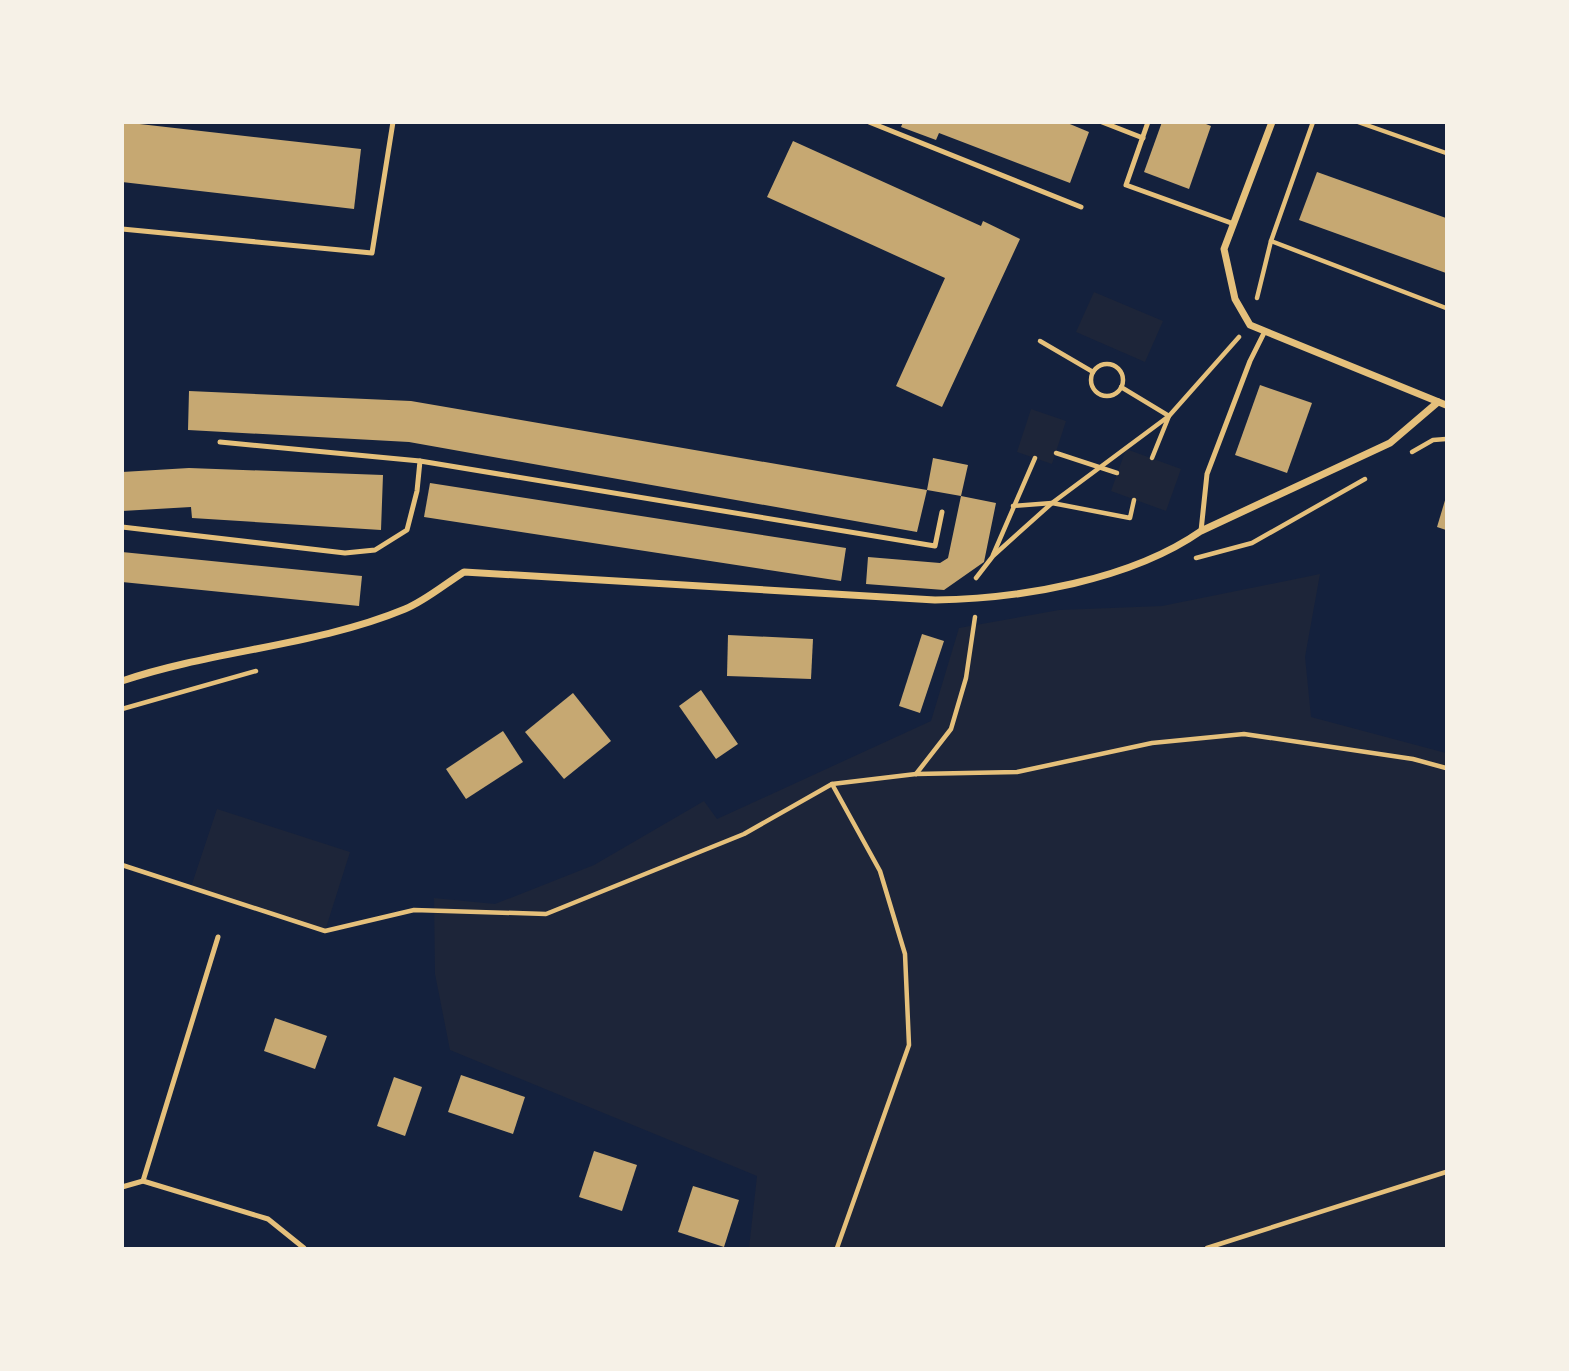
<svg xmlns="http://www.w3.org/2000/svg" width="1569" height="1371" viewBox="0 0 1569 1371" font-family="'Exo 2',sans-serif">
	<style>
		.green { fill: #1d2539 }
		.building { fill: #c6a872 }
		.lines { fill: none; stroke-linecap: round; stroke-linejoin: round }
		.path { stroke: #e5c07b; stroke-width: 4.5 }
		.service { stroke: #e5c07b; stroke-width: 5 }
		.minor { stroke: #e5c07b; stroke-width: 7 }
	</style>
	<rect width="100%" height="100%" fill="#14213d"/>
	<g class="green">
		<path d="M1094,292L1163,321L1145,362L1076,332Z"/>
		<path d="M1031,409L1066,421L1052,464L1017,452Z"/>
		<path d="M1126,449L1181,469L1166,511L1111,491Z"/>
		<path d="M1320,574L1305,657L1311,717L1446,753V1248H749L757,1176L450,1050L435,974L434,898L495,904L594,865L704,801L717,819L931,721L959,628L1059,610L1162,606Z"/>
		<path d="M217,809L350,852L325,931L191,887Z"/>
	</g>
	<g class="building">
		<path d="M122,122L361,149L354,209L122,182Z"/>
		<path d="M903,122H1065L1089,132L1070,183L939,133L936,140L901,127Z"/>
		<path d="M1162,122H1201L1211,126L1189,189L1144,172Z"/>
		<path d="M793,141L981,226L983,221L1020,239L942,407L896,386L945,278L767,197Z"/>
		<path d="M1317,172L1446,218V273L1299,220Z"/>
		<path d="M1260,385L1312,403L1287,473L1235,455Z"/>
		<path d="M189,391L411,401L927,490L917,532L409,442L188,430Z"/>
		<path d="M933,458L968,465L961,496L996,503L984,562L944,590L866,584L868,557L940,563L948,558L961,496L927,490Z"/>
		<path d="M189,468L383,475L381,530L192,518L191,507L122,511V472Z"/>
		<path d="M430,483L846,548L841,581L424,517Z"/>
		<path d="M1446,497V530L1437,527Z"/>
		<path d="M122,552L362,576L359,606L122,582Z"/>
		<path d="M922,634L944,641L920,713L899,706Z"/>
		<path d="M728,635L813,639L811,679L727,676Z"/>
		<path d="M701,690L738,744L716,759L679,706Z"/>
		<path d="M573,693L611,741L564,779L525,732Z"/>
		<path d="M503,731L523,762L466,799L446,769Z"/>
		<path d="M275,1018L327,1036L315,1069L264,1051Z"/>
		<path d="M461,1075L525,1097L513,1134L448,1112Z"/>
		<path d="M394,1077L422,1087L405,1136L377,1126Z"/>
		<path d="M594,1151L637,1165L622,1211L579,1197Z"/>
		<path d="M693,1186L739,1200L724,1247L678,1232Z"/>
	</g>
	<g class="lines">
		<g class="path">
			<path d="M1358,122L1446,153"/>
			<path d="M1271,241L1446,308"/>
			<path d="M1257,298L1271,241L1313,122"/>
			<path d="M1040,341L1093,372"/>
			<circle cx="1107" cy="380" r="16"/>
			<path d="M1121,387L1169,416L1152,458"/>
			<path d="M1412,452L1433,440L1446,439"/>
			<path d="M1056,453L1117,473"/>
			<path d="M1013,506L1052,503L1130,518L1134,500"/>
			<path d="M993,555L1035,458"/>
			<path d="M1196,558L1252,543L1365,479"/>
			<path d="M976,578L993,556L1052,503L1169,416L1239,337"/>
			<path d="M122,709L256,671"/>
			<path d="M916,774L951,729L966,678L975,617"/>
			<path d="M832,784L880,871L905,954L909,1045L837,1248"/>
			<path d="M122,865L325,931L414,910L546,914L744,834L832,784L916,774L1017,772L1152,743L1244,734L1413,759L1446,768"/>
			<path d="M1207,1248L1446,1172"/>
		</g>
		<g class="service">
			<path d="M869,122L1081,207"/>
			<path d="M1102,122L1143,138"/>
			<path d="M1148,122L1126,185L1234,224"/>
			<path d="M122,229L372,253L393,122"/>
			<path d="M220,442L420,461"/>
			<path d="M122,527L345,553L375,550L407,530L417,491L420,461L935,546L942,512"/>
			<path d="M1201,531L1207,474L1250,361L1264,333"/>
			<path d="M143,1181L218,937"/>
			<path d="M122,1187L143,1181L268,1219L304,1248"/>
		</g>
		<g class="minor">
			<path d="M1272,122L1224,249L1235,299L1250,325L1446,405"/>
			<path d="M122,681C214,650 316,646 405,609C425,601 445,584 464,572L935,600C1020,599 1131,580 1201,531L1390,443L1438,402"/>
		</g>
	</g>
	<rect width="1569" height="1371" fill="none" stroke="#f6f1e7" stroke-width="248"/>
</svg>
